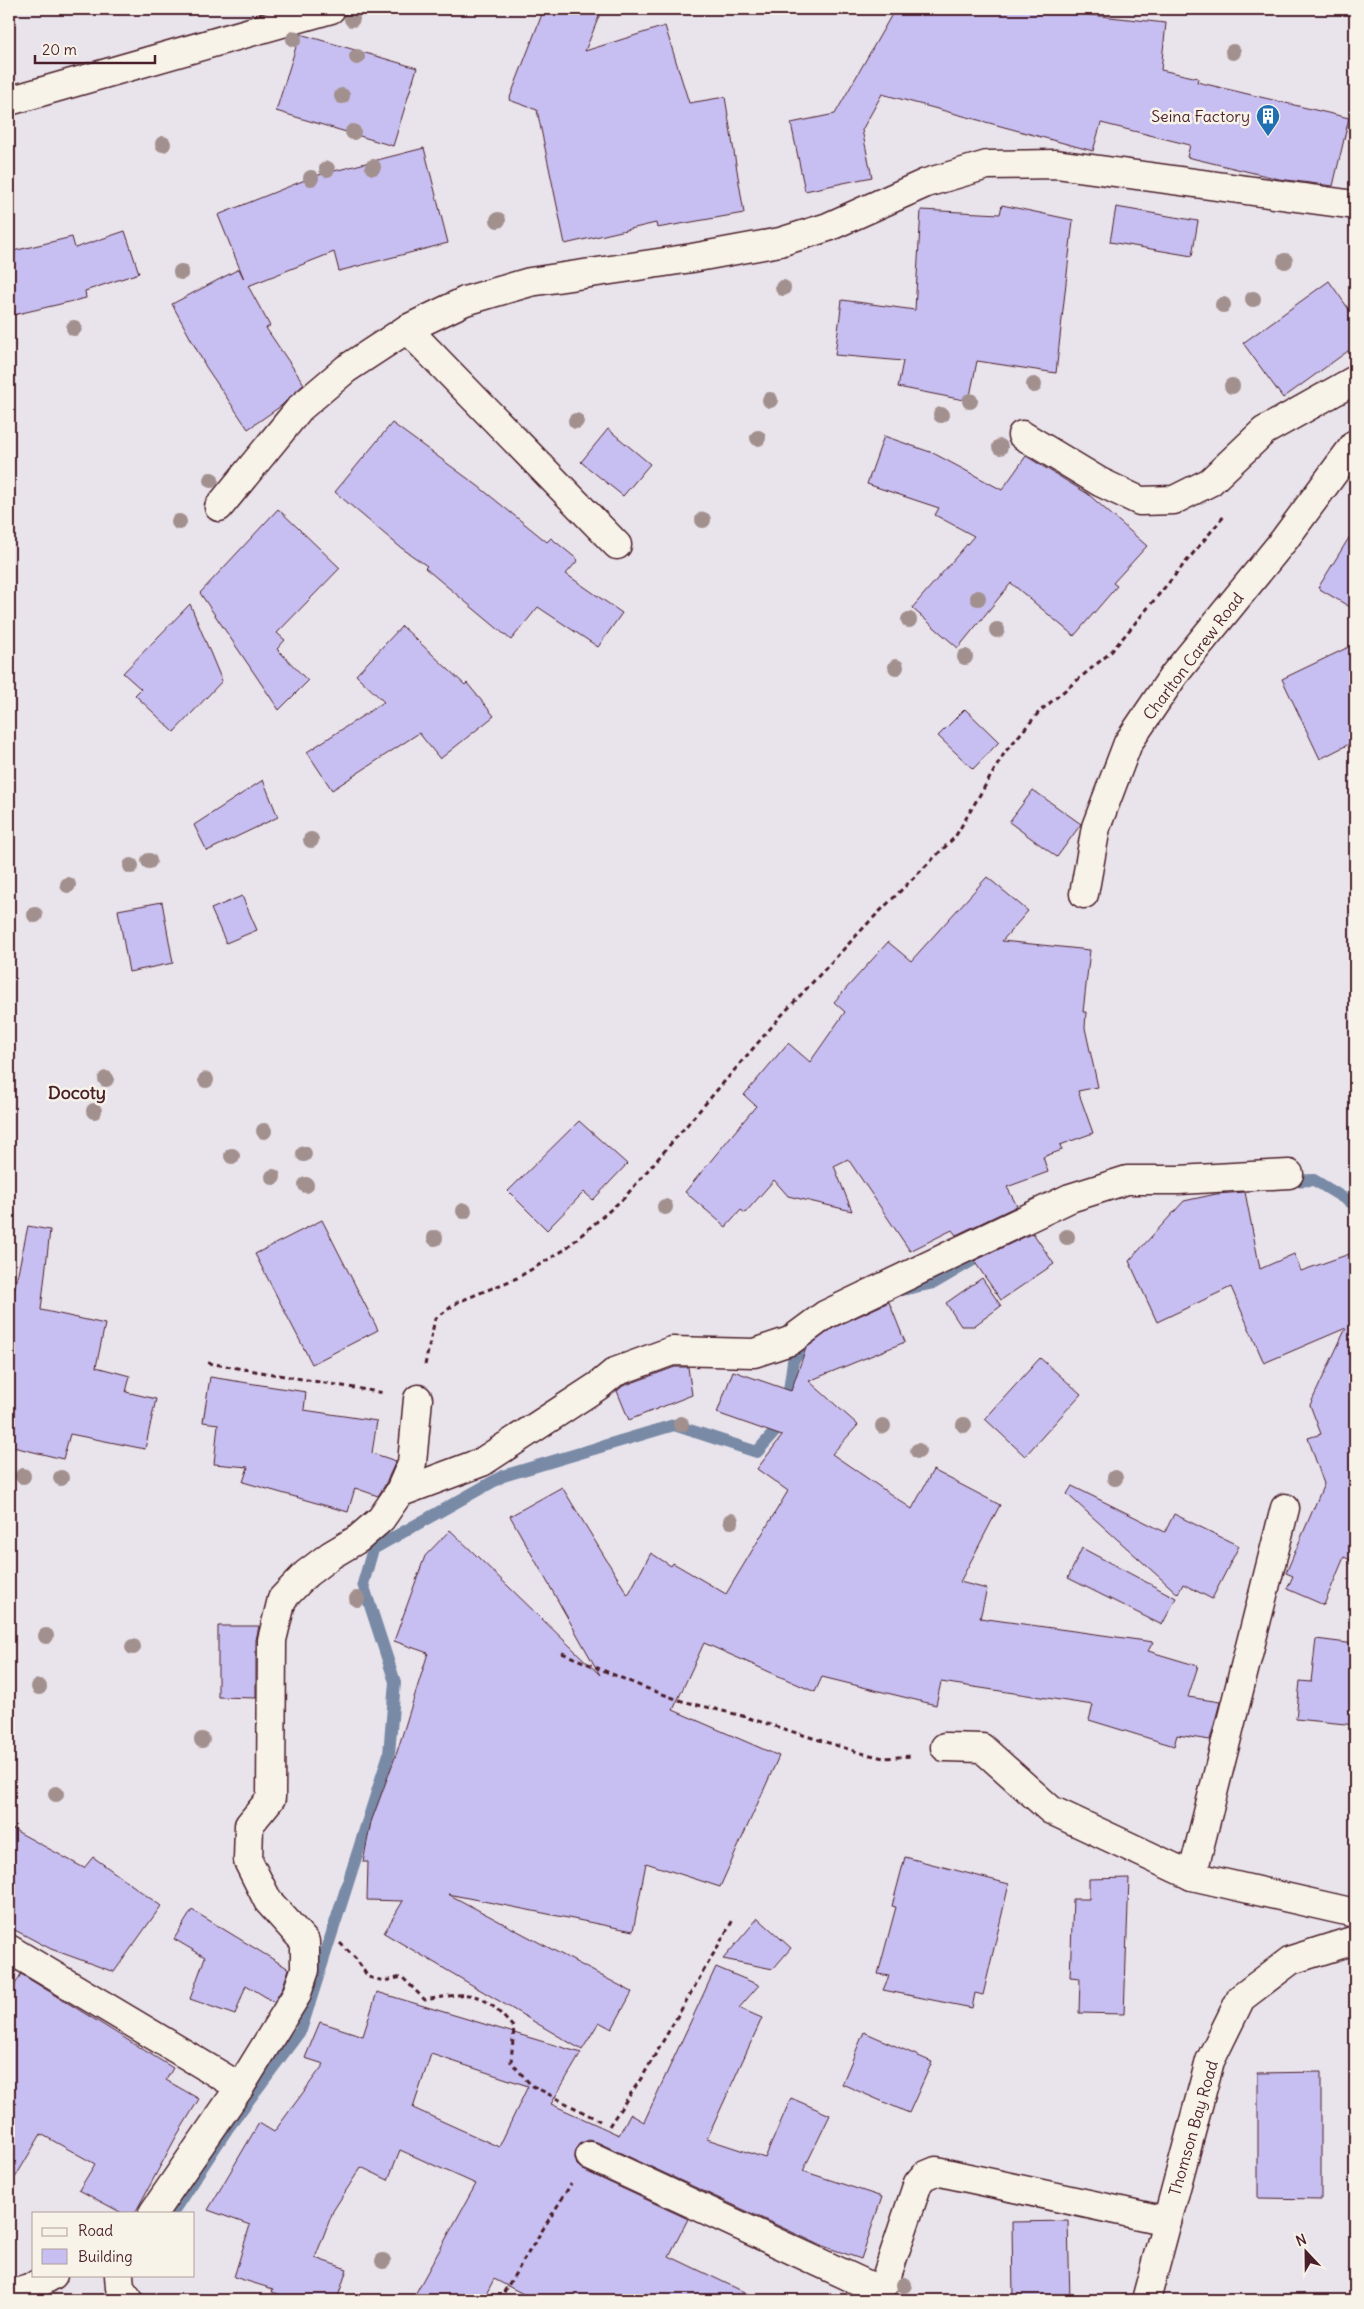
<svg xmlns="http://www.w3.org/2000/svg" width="1364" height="2309" viewBox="0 0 1364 2309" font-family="Delius,sans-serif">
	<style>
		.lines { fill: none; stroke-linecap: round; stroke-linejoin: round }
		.stream { stroke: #798aa6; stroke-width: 12 }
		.building { fill: #c7bff1; stroke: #4a1f2b; fill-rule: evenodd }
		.minor-casing { stroke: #4a1f2b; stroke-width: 31 }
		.path { stroke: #4a1f2b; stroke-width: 3; stroke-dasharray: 5 4; stroke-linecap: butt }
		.minor { stroke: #f7f3e8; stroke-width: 28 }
		.tree { fill: #a2908e }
		.labels { text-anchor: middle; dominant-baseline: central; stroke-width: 5; stroke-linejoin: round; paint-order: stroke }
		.poi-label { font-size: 16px; fill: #4a1f2b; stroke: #f7f3e8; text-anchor: end }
		.street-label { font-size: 16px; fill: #4a1f2b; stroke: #f7f3e8 }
		.neighbourhood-label { font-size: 18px; font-weight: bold; fill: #4a1f2b; stroke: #f7f3e8 }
	</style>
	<rect width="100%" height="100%" fill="#e9e3eb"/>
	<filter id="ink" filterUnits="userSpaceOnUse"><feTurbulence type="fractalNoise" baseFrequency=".02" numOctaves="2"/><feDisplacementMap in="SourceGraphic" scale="10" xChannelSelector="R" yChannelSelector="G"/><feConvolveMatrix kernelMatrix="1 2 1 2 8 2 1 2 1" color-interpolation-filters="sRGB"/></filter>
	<g filter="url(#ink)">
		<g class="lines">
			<g class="stream">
				<path d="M1285,1181L1314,1180L1355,1205"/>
				<path d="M902,1290L934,1283L992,1249"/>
				<path d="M172,2213L228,2128L301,2030L389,1754L395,1682L363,1584L373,1549L503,1476L674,1425L757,1452L785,1420L793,1361L809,1337"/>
			</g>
		</g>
		<g class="building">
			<path d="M544,9H602L585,51L665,26L689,103L725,97L744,213L657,228L656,223L565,244L537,110L509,100Z"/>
			<path d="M895,9H1035L1166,23L1161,70L1198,78L1197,82L1349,118L1333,186L1279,179L1187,157L1190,145L1101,123L1093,151L882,94L862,130L872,177L805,191L791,123L835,114Z"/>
			<path d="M300,34L417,68L393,146L276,111Z"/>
			<path d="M424,148L448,243L339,271L334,252L248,286L270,326L266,328L304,384L281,406L248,429L206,367L172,304L239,269L244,279L218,215L315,176Z"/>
			<path d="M1002,205L1073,220L1056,373L977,361L969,401L898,387L903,361L835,355L842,300L915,310L921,210L1000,214Z"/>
			<path d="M1116,207L1198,221L1192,256L1110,242Z"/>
			<path d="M125,231L139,273L85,291L86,298L9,316V252L72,237L75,248Z"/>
			<path d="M1329,281L1355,318V346L1283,398L1243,343Z"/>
			<path d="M392,423L478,486L547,542L551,538L578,560L566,574L622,613L598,647L538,607L511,640L425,568L427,566L400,547L335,492Z"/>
			<path d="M608,429L650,464L623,496L581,462Z"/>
			<path d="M884,436L933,453L1002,490L1026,456L1088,494L1147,546L1113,583L1117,586L1074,636L1011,583L958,648L912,608L974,536L935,515L939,508L867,484Z"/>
			<path d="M278,509L340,568L277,633L285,640L277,649L308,681L279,710L200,593Z"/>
			<path d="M1355,528V610L1318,588Z"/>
			<path d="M190,604L222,681L174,732L135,695L141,689L123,673Z"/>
			<path d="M402,626L465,685L467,683L494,716L440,759L419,733L332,790L307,752L384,702L356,675Z"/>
			<path d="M1355,644V741L1320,759L1282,679Z"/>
			<path d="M965,709L999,742L973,769L938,736Z"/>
			<path d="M263,780L278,817L207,851L194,825Z"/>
			<path d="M1033,790L1081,824L1057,857L1009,822Z"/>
			<path d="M987,877L1028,911L1002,941L1090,950L1083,1012H1086L1085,1028L1098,1087L1078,1091L1093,1133L1060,1145L1062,1150L1043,1157L1048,1172L1007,1187L1017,1206L956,1235L952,1230L910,1251L848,1159L834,1166L852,1211L788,1196L774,1180L745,1213L741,1210L726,1227L685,1192L756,1106L744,1095L788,1043L810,1062L845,1012L834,1002L888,942L911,961Z"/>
			<path d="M242,896L257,930L226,943L211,909Z"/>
			<path d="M162,902L173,963L129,972L118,910Z"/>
			<path d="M579,1121L627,1164L593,1200L584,1192L547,1230L508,1191Z"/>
			<path d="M1245,1192L1260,1269L1294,1254L1301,1271L1355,1252V1562L1344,1557L1324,1605L1287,1589L1293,1576L1286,1573L1324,1484L1308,1438L1321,1434L1310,1405L1346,1328L1264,1363L1231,1287L1157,1322L1129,1261L1184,1201L1216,1194Z"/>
			<path d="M322,1220L378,1330L312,1364L255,1254Z"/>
			<path d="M28,1226L50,1230L41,1310L105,1324L96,1367L130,1376L126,1392L156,1399L145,1449L70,1434L63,1459L9,1446V1315Z"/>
			<path d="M1033,1233L1054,1264L1001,1300L974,1261Z"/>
			<path d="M982,1278L1001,1306L974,1326H961L946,1303Z"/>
			<path d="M889,1302L905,1342L809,1381L858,1425L832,1454L912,1509L933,1470L1000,1505L960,1582L987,1589L980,1618L1153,1642L1148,1651L1198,1666L1188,1697L1220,1702L1210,1740L1177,1735L1174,1746L1089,1720L1093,1705L941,1682L936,1705L822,1677L815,1692L704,1643L673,1710L779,1756L720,1887L646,1863L633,1931L448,1894L632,1992L612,2029L599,2022L582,2050L384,1933L403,1901L367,1900L368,1862H363L371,1822L397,1752L428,1653L394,1641L425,1556L450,1530L600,1675L510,1516L562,1487L628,1595L651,1553L671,1566L673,1563L726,1594L788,1491L757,1469L782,1436L717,1413L733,1371L791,1391L806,1348L833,1328Z"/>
			<path d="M1040,1358L1081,1394L1025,1456L985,1419Z"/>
			<path d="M675,1367H688L692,1395L629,1420L617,1391L623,1386Z"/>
			<path d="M210,1377L306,1392L304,1410L377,1421L372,1453L396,1461L385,1485L378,1496L355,1488L348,1512L243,1482L248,1467L214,1464L218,1424L203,1422Z"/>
			<path d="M1072,1486L1165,1532L1174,1514L1239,1546L1212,1599L1183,1584L1178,1594L1067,1494Z"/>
			<path d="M1082,1548L1176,1598L1162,1625L1068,1578Z"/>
			<path d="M218,1626H259L256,1640V1698L218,1697Z"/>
			<path d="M1316,1639L1355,1644V1725L1296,1719L1300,1681L1311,1682Z"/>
			<path d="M9,1827L84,1868L93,1857L161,1906L114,1972L51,1949L9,1927Z"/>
			<path d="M905,1857L1009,1884L983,1995L975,1993L972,2008L883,1990L889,1976L878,1974L896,1907L892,1906Z"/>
			<path d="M1129,1878L1124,2014L1079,2013L1080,1978L1070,1977L1073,1899H1089V1879Z"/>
			<path d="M192,1910L289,1969L282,1989L274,2002L246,1985L235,2015L190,1999L205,1957L174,1939Z"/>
			<path d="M758,1918L791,1948L773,1969L723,1959Z"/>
			<path d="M716,1967L759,1985L739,2008L762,2018L707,2139L765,2158L791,2098L830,2115L803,2171L882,2197L861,2259L820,2245L597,2142L589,2140L581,2143L576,2150L575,2158L577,2165L583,2170L688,2219L669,2256L761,2300H535L494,2279L483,2300H412L476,2184L400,2150L388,2180L361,2167L333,2211L315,2258L347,2269L337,2300H296L272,2292L273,2289L234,2277L250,2225L208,2210L259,2123L274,2132L324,2064L305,2058L320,2022L363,2036L377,1992L581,2053L551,2104L619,2135L630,2114L644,2122ZM431,2054L528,2086L499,2147L413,2108Z"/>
			<path d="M21,1974L173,2068L166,2080L199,2099L176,2137L135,2213H122L79,2190L95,2164L41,2134L9,2188V1995Z"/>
			<path d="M864,2032L932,2062L909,2113L842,2084Z"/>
			<path d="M1321,2072V2199L1258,2198V2073Z"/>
			<path d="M1068,2221L1070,2300H1013L1012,2222Z"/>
		</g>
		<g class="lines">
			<g class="minor-casing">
				<g id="minor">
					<path d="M9,101L331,9"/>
					<path d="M407,329L617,545"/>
					<path d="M1022,435L1100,482L1140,501L1174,500L1210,482L1264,431L1355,380"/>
					<path d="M219,507L300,408L346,369L407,329L465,301L530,282L692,258L780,242L828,227L926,183L987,165L1056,164L1355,205"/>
					<path d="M1084,894L1096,827L1128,743L1174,675L1284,540L1355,444"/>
					<path d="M399,1493L482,1462L598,1386L615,1372L672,1351L754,1353L790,1341L825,1315L1070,1198L1127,1180H1179L1289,1174"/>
					<path d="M945,1747L982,1748L1051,1810L1192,1876L1355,1913"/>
					<path d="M1192,1876L1285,1508"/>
					<path d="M9,1949L240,2087"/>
					<path d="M590,2156L872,2287L884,2284L918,2183L924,2176L936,2171L1167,2221"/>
					<path d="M153,2213L240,2087L296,1996L305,1970V1942L268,1901L248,1861L249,1825L271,1798L272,1640L282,1599L306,1574L331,1555L358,1539L381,1519L399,1493L412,1463L418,1399"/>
					<path d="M119,2275L120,2288L129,2300"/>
					<path d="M9,2295L29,2289L53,2275"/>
					<path d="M1146,2300L1210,2061L1241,1998L1291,1960L1355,1940"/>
				</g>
			</g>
			<g class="path">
				<path d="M208,1363L384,1393"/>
				<path d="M425,1365L435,1319L458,1302L517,1278L564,1250L624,1198L781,1016L870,921L955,837L1005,752L1040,711L1111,652L1225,515"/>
				<path d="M562,1653L643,1687L682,1701L739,1715L861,1753L884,1758L912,1756"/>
				<path d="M340,1943L357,1960L368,1977L384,1981L402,1977L425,2000C475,1991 480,1990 514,2028L511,2062L531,2085L600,2121"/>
				<path d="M609,2126L644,2074L733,1920"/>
				<path d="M499,2300L571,2184"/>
			</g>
			<use href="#minor" class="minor"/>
		</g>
		<g class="tree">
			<circle cx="352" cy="19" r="8"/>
			<circle cx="294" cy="39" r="8"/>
			<circle cx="1233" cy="52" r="8"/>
			<circle cx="357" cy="57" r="8"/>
			<circle cx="342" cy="96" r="8"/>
			<circle cx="353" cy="132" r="8"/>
			<circle cx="163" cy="144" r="8"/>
			<circle cx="373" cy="167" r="8"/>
			<circle cx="327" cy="169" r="8"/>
			<circle cx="311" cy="178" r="8"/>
			<circle cx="498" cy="220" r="8"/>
			<circle cx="1285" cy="261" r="8"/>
			<circle cx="181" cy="272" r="8"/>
			<circle cx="783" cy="288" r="8"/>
			<circle cx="1253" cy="299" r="8"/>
			<circle cx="1223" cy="305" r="8"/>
			<circle cx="74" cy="328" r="8"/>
			<circle cx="1034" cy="385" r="8"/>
			<circle cx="1232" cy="386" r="8"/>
			<circle cx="770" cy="400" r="8"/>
			<circle cx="970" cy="401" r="8"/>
			<circle cx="941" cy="415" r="8"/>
			<circle cx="576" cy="421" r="8"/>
			<circle cx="758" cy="438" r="8"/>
			<circle cx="1000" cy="447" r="8"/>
			<circle cx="211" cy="480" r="8"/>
			<circle cx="703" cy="520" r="8"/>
			<circle cx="179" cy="522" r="8"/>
			<circle cx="978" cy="598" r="8"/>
			<circle cx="909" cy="620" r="8"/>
			<circle cx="997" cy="630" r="8"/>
			<circle cx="965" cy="657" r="8"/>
			<circle cx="896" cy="667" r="8"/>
			<circle cx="311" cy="840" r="8"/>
			<circle cx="149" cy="861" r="8"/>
			<circle cx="131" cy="866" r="8"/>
			<circle cx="68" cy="885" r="8"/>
			<circle cx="35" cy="915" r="8"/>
			<circle cx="106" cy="1079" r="8"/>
			<circle cx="206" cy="1080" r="8"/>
			<circle cx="94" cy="1111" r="8"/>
			<circle cx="264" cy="1131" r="8"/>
			<circle cx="304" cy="1154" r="8"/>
			<circle cx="232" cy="1156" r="8"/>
			<circle cx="273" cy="1177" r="8"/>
			<circle cx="306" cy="1185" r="8"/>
			<circle cx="665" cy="1207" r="8"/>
			<circle cx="464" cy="1211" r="8"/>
			<circle cx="1067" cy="1237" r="8"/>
			<circle cx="435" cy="1238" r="8"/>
			<circle cx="681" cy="1424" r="8"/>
			<circle cx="964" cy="1425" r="8"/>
			<circle cx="883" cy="1426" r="8"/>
			<circle cx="918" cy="1451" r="8"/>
			<circle cx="23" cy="1476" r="8"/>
			<circle cx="61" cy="1478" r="8"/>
			<circle cx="1115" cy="1478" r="8"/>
			<circle cx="731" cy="1521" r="8"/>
			<circle cx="357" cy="1599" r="8"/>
			<circle cx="46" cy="1636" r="8"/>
			<circle cx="133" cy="1647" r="8"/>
			<circle cx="39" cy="1687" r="8"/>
			<circle cx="202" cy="1740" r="8"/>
			<circle cx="56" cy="1794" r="8"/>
			<circle cx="383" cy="2261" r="8"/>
			<circle cx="904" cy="2285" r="8"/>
		</g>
	</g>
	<defs>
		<g id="building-pin" transform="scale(1.25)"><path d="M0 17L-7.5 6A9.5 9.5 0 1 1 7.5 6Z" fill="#1f6fb2" stroke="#f7f3e8"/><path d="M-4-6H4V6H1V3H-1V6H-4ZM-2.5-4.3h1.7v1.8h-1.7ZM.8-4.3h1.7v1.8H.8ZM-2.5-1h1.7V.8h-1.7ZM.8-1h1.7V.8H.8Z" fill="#fff"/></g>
	</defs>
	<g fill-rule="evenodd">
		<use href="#building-pin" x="1268" y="116"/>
	</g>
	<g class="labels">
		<g class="poi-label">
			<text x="1250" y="116">Seina Factory</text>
		</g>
		<g class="street-label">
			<text transform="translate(1193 656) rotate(-53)">Charlton Carew Road</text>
			<text transform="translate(1193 2128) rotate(-74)">Thomson Bay Road</text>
		</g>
		<g class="neighbourhood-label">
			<text x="77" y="1092">Docoty</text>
		</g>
	</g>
	<rect width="1364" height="2309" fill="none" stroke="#f7f3e8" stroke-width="30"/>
	<rect x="15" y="15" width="1334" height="2279" fill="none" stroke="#4a1f2b" stroke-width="2" filter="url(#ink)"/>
	<rect x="32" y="2212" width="162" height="65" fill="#f7f3e8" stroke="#b29e9c"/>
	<rect x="42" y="2228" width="25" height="8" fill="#f7f3e8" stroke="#b29e9c"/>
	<text x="78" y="2236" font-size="15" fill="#4a1f2b">Road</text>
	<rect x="42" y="2249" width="25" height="15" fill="#c7bff1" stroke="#b29e9c"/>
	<text x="78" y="2262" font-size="15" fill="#4a1f2b">Building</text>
	<g transform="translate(1306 2252) rotate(338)" stroke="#f7f3e8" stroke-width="4" paint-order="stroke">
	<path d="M0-4L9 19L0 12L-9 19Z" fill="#4a1f2b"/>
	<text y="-8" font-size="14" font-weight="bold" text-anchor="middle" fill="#4a1f2b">N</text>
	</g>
	<path d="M35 55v8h120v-8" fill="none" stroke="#4a1f2b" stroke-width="2.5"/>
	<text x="42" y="55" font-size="15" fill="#4a1f2b" stroke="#f7f3e8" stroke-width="4" paint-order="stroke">20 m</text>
</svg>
